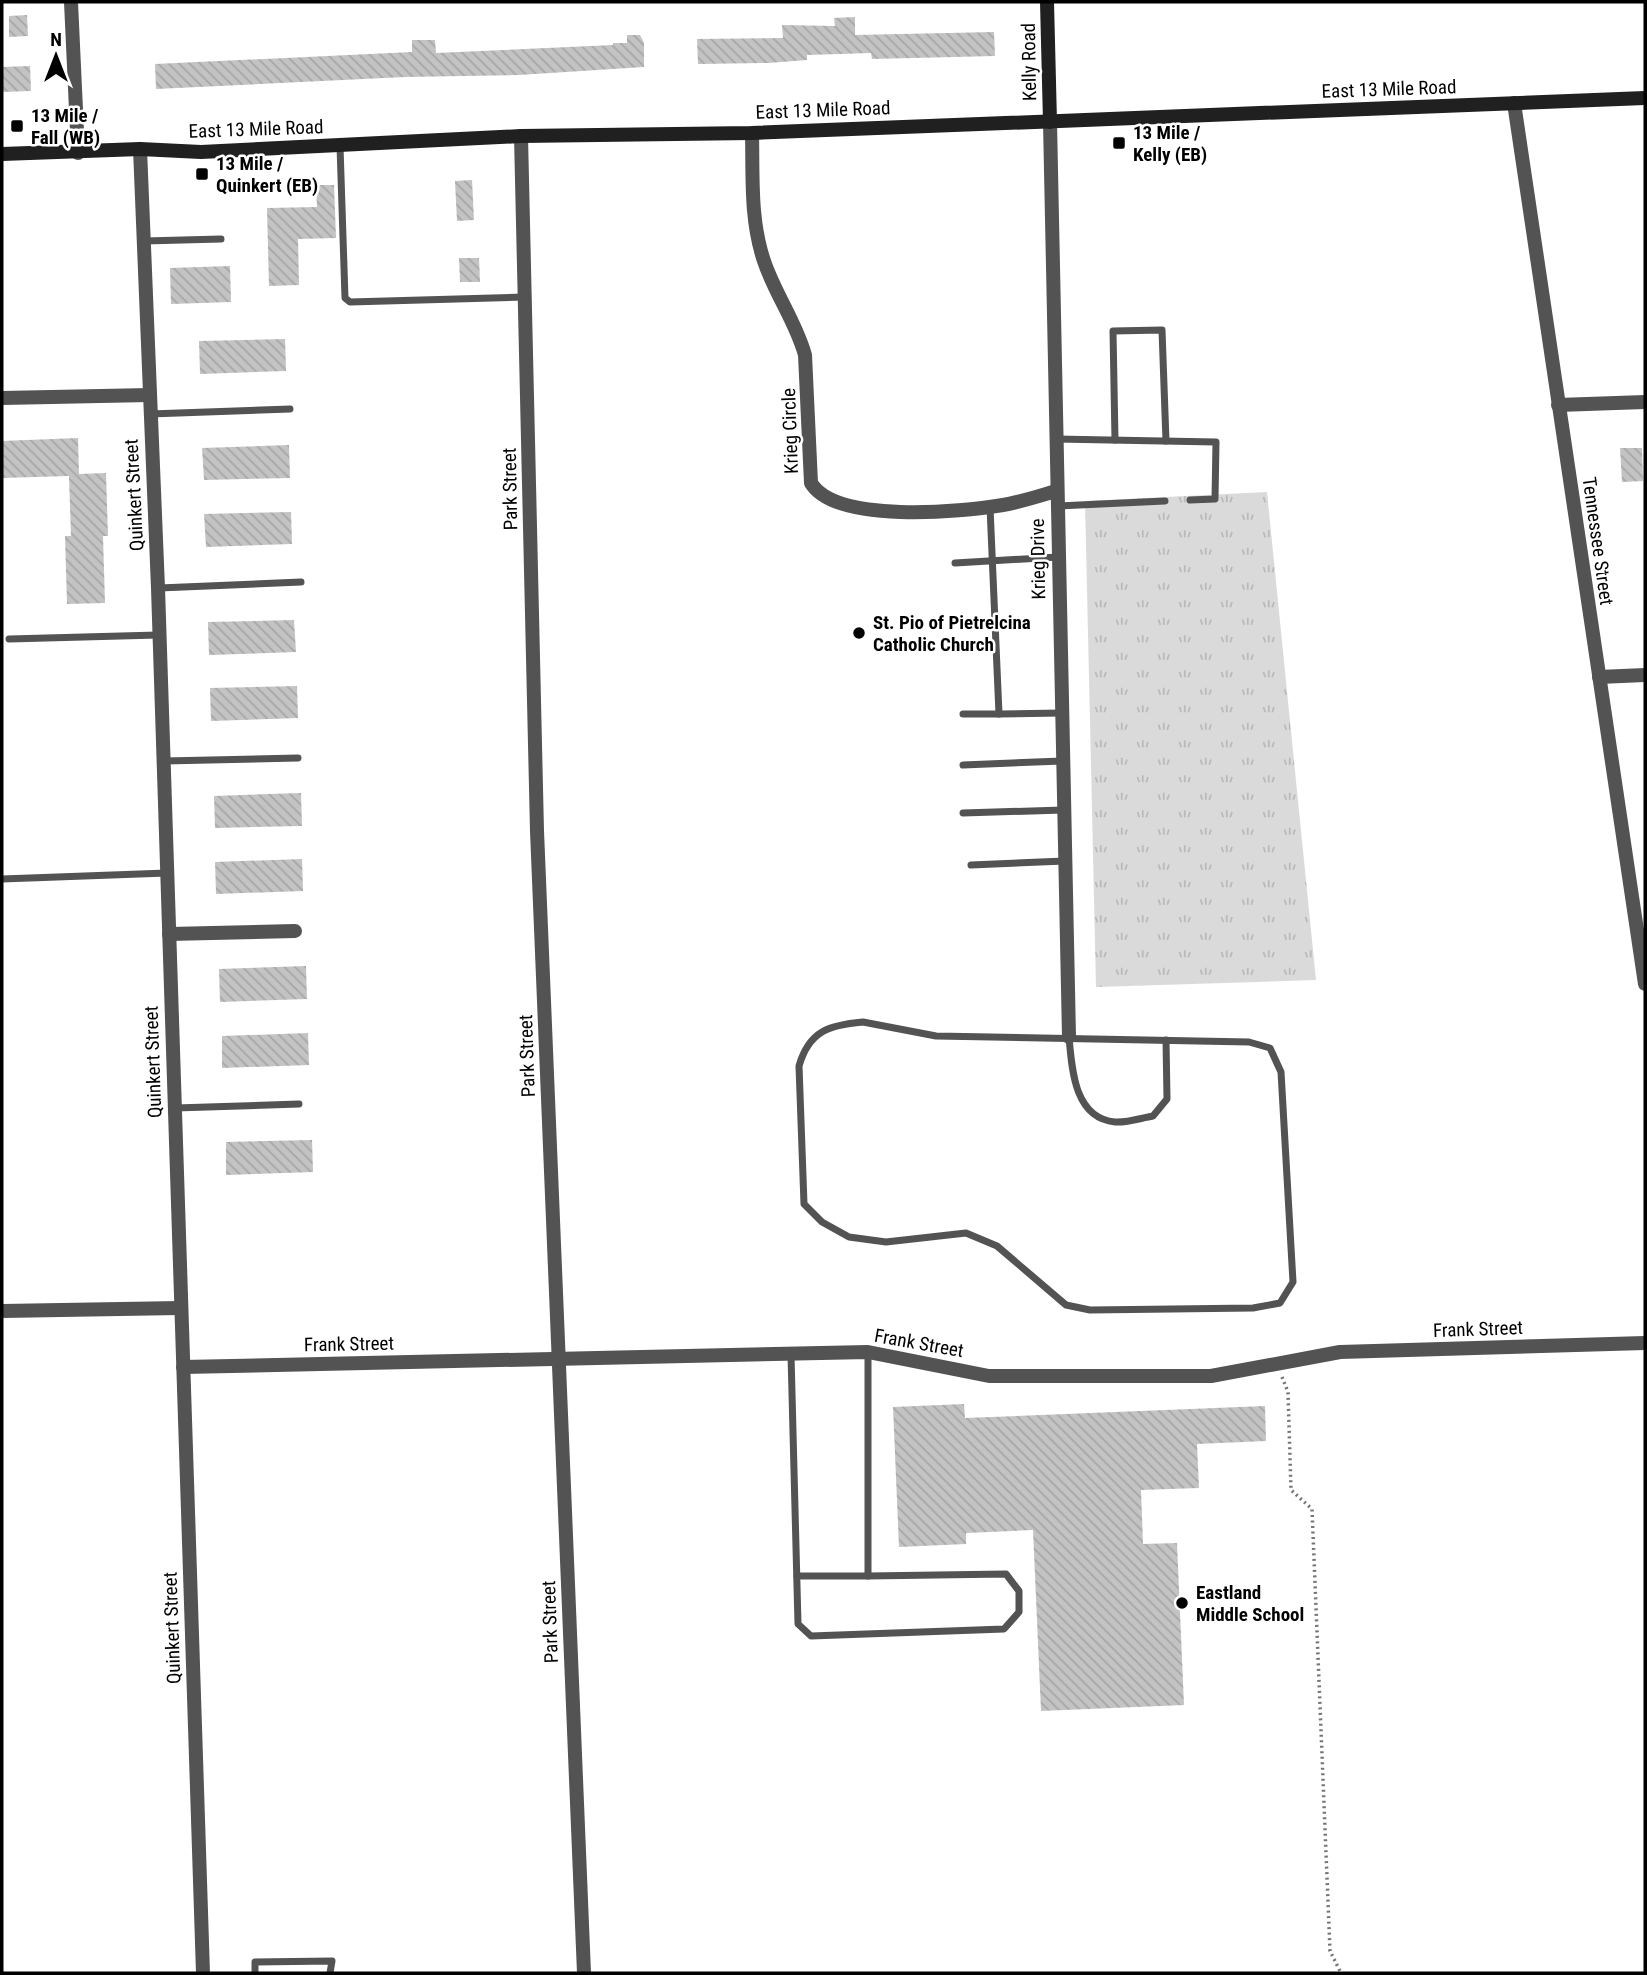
<svg xmlns="http://www.w3.org/2000/svg" width="1647" height="1975" viewBox="0 0 1647 1975" font-family="'Roboto Condensed',sans-serif">
	<style>
		.park { fill: url(#park-tufts) }
		.building { fill: url(#building-back-hatch) }
		.lines { fill: none; stroke-linecap: round; stroke-linejoin: round }
		.path { stroke: #757575; stroke-width: 3.5; stroke-dasharray: 2 3.5; stroke-linecap: butt }
		.lane { stroke: #535353; stroke-width: 7 }
		.street { stroke: #535353; stroke-width: 14 }
		.secondary { stroke: #202020; stroke-width: 14 }
		.poi-dot { fill: #000; stroke: #fff; stroke-width: 2.5 }
		.labels { text-anchor: middle; dominant-baseline: central; stroke-width: 5; stroke-linejoin: round; paint-order: stroke }
		.street-label { font-size: 19px; fill: #000; stroke: #fff }
		.poi-label { font-size: 19px; font-weight: bold; fill: #000; stroke: #fff; text-anchor: start }
	</style>
	<defs>
		<pattern id="park-tufts" width="24" height="20" patternUnits="userSpaceOnUse" patternTransform="scale(1.75)"><rect width="24" height="20" fill="#dadada"/><path d="M3 7l-1-3M5 7V3M7 7l1-3M15 17l-1-3M17 17v-4M19 17l1-3" fill="none" stroke="#b9b9b9"/></pattern>
		<pattern id="building-back-hatch" width="6" height="6" patternUnits="userSpaceOnUse" patternTransform="scale(1.75)"><rect width="6" height="6" fill="#c3c3c3"/><path d="M-1 5l2 2M0 0l6 6M5-1l2 2" fill="none" stroke="#a6a6a6"/></pattern>
	</defs>
	<rect width="100%" height="100%" fill="#fff"/>
	<path class="park" d="M1267,492L1316,980L1096,987L1085,501Z"/>
	<g class="building">
		<path d="M27,15L28,36L9,37V16Z"/>
		<path d="M855,17V35L994,32L995,56L872,59L871,53L807,55V60L768,63L698,64L697,39L783,38L782,25L835,26L834,18Z"/>
		<path d="M627,35H640L644,43V67L519,75L405,77L156,89L155,64L412,52V40H435L436,53L613,45V43H627Z"/>
		<path d="M30,66L31,91L2,92V67Z"/>
		<path d="M472,180L474,220L457,221L455,181Z"/>
		<path d="M316,185H334L336,238L298,239L299,285L269,286L267,208L317,207Z"/>
		<path d="M459,258H479L480,282H460Z"/>
		<path d="M230,266L231,302L171,304L170,268Z"/>
		<path d="M285,339L286,371L200,374L199,341Z"/>
		<path d="M78,438L79,474L106,473L108,536H103L105,603L67,604L65,536H71L69,476L2,478V441Z"/>
		<path d="M289,445L290,478L204,480L202,448Z"/>
		<path d="M1620,448H1642L1643,481L1622,482Z"/>
		<path d="M291,512L292,544L206,547L204,514Z"/>
		<path d="M294,620L296,652L209,655L208,622Z"/>
		<path d="M297,686L298,718L211,721L210,688Z"/>
		<path d="M301,793L302,826L215,828L214,796Z"/>
		<path d="M302,859L303,891L216,894L215,862Z"/>
		<path d="M306,966L307,999L220,1002L219,969Z"/>
		<path d="M308,1033L309,1065L222,1068V1036Z"/>
		<path d="M312,1140L313,1172L226,1175V1142Z"/>
		<path d="M964,1404L965,1418L1265,1406L1266,1441L1197,1444L1199,1488L1141,1490L1143,1544L1177,1543L1184,1705L1041,1711L1033,1530L966,1533V1544L899,1547L893,1407Z"/>
	</g>
	<g class="lines">
		<path class="path" d="M1282,1377L1288,1392L1291,1490L1312,1509L1330,1951L1341,1973"/>
		<g class="lane">
			<path d="M340,146L345,298L350,302L524,297"/>
			<path d="M144,241L221,239"/>
			<path d="M150,414L290,409"/>
			<path d="M1056,439L1216,442L1215,499L1190,500"/>
			<path d="M1115,440L1113,331L1162,330L1166,441"/>
			<path d="M1058,506L1165,501"/>
			<path d="M990,507L999,714L1061,713"/>
			<path d="M955,563L1058,557"/>
			<path d="M159,588L301,582"/>
			<path d="M9,639L158,635"/>
			<path d="M963,714H999"/>
			<path d="M164,761L298,758"/>
			<path d="M963,765L1062,761"/>
			<path d="M963,813L1063,810"/>
			<path d="M971,865L1065,861"/>
			<path d="M2,879L167,873"/>
			<path d="M863,1022L936,1036L1249,1042L1270,1048L1281,1072L1293,1282L1280,1303L1253,1308L1090,1310L1066,1305L997,1246L966,1233L886,1242L849,1237L822,1222L804,1204L799,1066C809,1031 829,1025 863,1022Z"/>
			<path d="M1069,1037C1072,1069 1074,1118 1115,1122C1127,1123 1141,1118 1153,1116L1167,1099L1166,1040"/>
			<path d="M175,1108L299,1104"/>
			<path d="M791,1355L798,1624L811,1636L1004,1629L1019,1612V1591L1006,1574L868,1576V1352"/>
			<path d="M797,1576H868"/>
			<path d="M255,1973V1962L332,1961L330,1973"/>
		</g>
		<g class="street">
			<path d="M71,2L78,153"/>
			<path d="M1514,103L1645,984"/>
			<path d="M1050,122L1069,1037"/>
			<path d="M752,133C753,176 750,220 764,261C775,294 796,322 805,355L811,483C836,524 961,512 1003,505C1021,502 1039,496 1056,491"/>
			<path d="M521,136L537,831L584,1973"/>
			<path d="M140,149L158,588L203,1973"/>
			<path d="M2,398L150,395"/>
			<path d="M1558,405L1645,402"/>
			<path d="M1599,677L1645,675"/>
			<path d="M169,934L295,931"/>
			<path d="M2,1311L180,1308"/>
			<path d="M183,1367L868,1352L989,1376H1211L1340,1352L1645,1343"/>
		</g>
		<g class="secondary">
			<path d="M1047,2L1050,122"/>
			<path d="M2,154L140,149L201,152L521,136L752,133L1645,98"/>
		</g>
	</g>
	<g class="poi-dot">
		<rect x="10" y="119" width="14" height="14" rx="3.5"/>
		<rect x="1112" y="136" width="14" height="14" rx="3.5"/>
		<rect x="195" y="167" width="14" height="14" rx="3.5"/>
		<circle cx="859" cy="633" r="7"/>
		<circle cx="1182" cy="1603" r="7"/>
	</g>
	<g class="labels">
		<g class="street-label">
			<text transform="translate(1029 62) rotate(-91)">Kelly Road</text>
			<text transform="translate(1389 89) rotate(-2)">East 13 Mile Road</text>
			<text transform="translate(823 110) rotate(-2)">East 13 Mile Road</text>
			<text transform="translate(256 129) rotate(-2)">East 13 Mile Road</text>
			<text transform="translate(790 431) rotate(-92)">Krieg Circle</text>
			<text transform="translate(510 489) rotate(-91)">Park Street</text>
			<text transform="translate(134 495) rotate(-93)">Quinkert Street</text>
			<text transform="translate(1598 541) rotate(82)">Tennessee Street</text>
			<text transform="translate(1038 559) rotate(-91)">Krieg Drive</text>
			<text transform="translate(527 1056) rotate(-92)">Park Street</text>
			<text transform="translate(153 1062) rotate(-92)">Quinkert Street</text>
			<text transform="translate(1478 1329) rotate(-2)">Frank Street</text>
			<text transform="translate(919 1343) rotate(10)">Frank Street</text>
			<text transform="translate(349 1344) rotate(-1)">Frank Street</text>
			<text transform="translate(550 1622) rotate(-92)">Park Street</text>
			<text transform="translate(172 1628) rotate(-92)">Quinkert Street</text>
		</g>
		<g class="poi-label">
			<text x="31" y="115">13 Mile /<tspan x="31" dy="22">Fall (WB)</tspan></text>
			<text x="1133" y="132">13 Mile /<tspan x="1133" dy="22">Kelly (EB)</tspan></text>
			<text x="216" y="163">13 Mile /<tspan x="216" dy="22">Quinkert (EB)</tspan></text>
			<text x="873" y="622">St. Pio of Pietrelcina<tspan x="873" dy="22">Catholic Church</tspan></text>
			<text x="1196" y="1592">Eastland<tspan x="1196" dy="22">Middle School</tspan></text>
		</g>
	</g>
	<rect width="1647" height="1975" fill="none" stroke="#000000" stroke-width="7"/>
	<g transform="translate(56 56)" stroke="#ffffff" stroke-width="5" paint-order="stroke">
	<path d="M0-5L12 26L0 18L-12 26Z" fill="#000000"/>
	<text y="-10" font-size="19" font-weight="bold" text-anchor="middle" fill="#000000">N</text>
	</g>
</svg>
